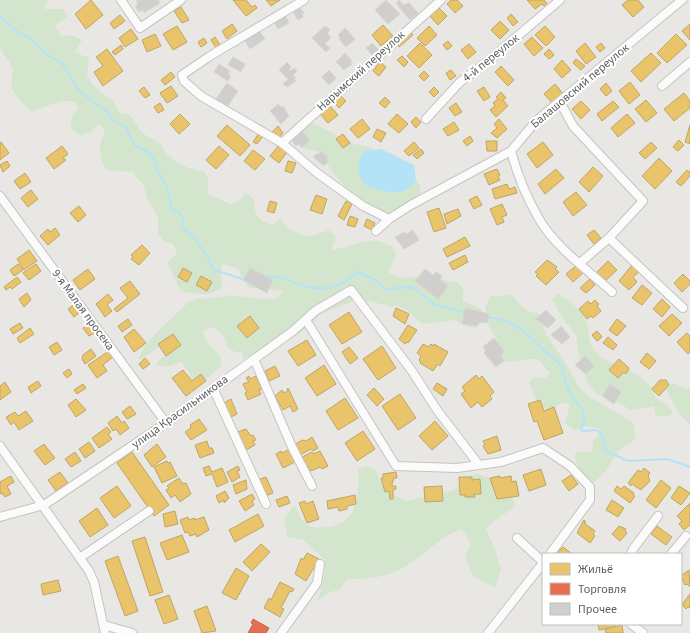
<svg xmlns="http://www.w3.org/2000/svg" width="690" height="633" viewBox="0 0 690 633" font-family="'Source Sans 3',sans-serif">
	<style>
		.green { fill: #d3e6cd }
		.water { fill: #b4e3f7 }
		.homes { fill: #e9c46a; stroke: #bea567 }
		.shops { fill: #e76f51; stroke: #bc6a56 }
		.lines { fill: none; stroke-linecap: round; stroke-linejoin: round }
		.stream { stroke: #b4e3f7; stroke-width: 2 }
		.building { fill: #d1cfcd; stroke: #d8d6d2 }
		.minor-casing { stroke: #c4c4c3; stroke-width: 10 }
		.minor { stroke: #fcfbfb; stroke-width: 8 }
		.labels { text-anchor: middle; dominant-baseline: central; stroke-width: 4; stroke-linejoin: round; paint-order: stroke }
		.street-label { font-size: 12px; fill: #595e61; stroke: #fff }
	</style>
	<rect width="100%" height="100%" fill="#e9e7e3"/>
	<g class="green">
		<path d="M0,0H50L44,5L45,9H64L67,17L55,26L61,36L72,35L82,40L75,51L83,56L89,57L87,76L95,87L113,101L120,113C137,114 133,125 144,134C149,138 155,139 160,144C163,146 164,151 167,154C175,163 192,171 203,171L208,177V194L230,204L235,203L246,193L254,199C254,214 257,220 272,225L280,219L291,230L308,237L329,230L336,237L331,250C356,246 368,233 393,247L396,256L388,272C405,283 409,275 427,276C437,276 446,282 457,282L463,288V301L481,309L483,321L475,328L463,325L454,320L422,324L407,310L396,305L391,307L370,301H353L321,314L308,327L297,335L243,359L242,352H235L228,348L224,336L213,327L203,330L205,340L221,357V366L204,381H192L189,372L181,362L170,366H156L158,361L180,342L177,338C162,342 153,353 139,360C141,342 175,317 188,302L196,299L221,297L231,295L265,299L277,298L284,291L248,287L238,269L223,264L221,268L222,288C210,296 195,295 181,291L167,263L177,253L174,245L163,240L158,234V217L147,198L144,186L132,172L107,170C98,158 98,145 105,132L100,123L92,131L81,136L71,129V119L78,108L75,102C59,98 47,107 32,112L20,101L11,88L13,68L0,48Z"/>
		<path d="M308,123C326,126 338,139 355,144C362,146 367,145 373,150L364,151L359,159L365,185C385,192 403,200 416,180L420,187V194L393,215C366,208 331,180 323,153L304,148L297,140L298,129Z"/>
		<path d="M558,294C571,300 585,312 588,328C589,336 590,345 595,351C604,363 617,363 628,369C636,374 645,381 653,388C656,405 662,398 672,411V414L666,417L656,416L654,406L630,410L616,401L597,394L588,384L579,356L576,335L561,316L552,299Z"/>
		<path d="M513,295C520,306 525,312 539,314L543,321L544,329L549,339L565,362L580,389L591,398L633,422L636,439L619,450L606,471L593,483C583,476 577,468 574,455L579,452H592L593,441L601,433L599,428L585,426L575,431L565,423L570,404L561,403L551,410L539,406L529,383L533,378H545L550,373L538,359C523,358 514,364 498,360L493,351L497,338C485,323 482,314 490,296Z"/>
		<path d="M673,383L690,390V425L679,414L666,389Z"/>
		<path d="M366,466L375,470L385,489L405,501L453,491L469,475L479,474L497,481L506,488L516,505C506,514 496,518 486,529L496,552L501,570L495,588L473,576L465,557L471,544L462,529C445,535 440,541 426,552C399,573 382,580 347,579L339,590L330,592L318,600L325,572V560L303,540L287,537L284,519L294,505L301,518L309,527C353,531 360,508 358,469Z"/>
	</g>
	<path class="water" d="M381,149L414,165L416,180C403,200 385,192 365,185C358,173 355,164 364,151Z"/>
	<g class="homes">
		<path d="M91,0L103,15L86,29L75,14Z"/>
		<path d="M233,0H246L252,7L255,5L257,8L246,16Z"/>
		<path d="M266,0H280L271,6Z"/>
		<path d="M451,0H457L463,6L455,13L447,4Z"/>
		<path d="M527,0H544L547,3L544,6L542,4L535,9Z"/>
		<path d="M628,0H638L644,7L633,17L622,5Z"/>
		<path d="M181,7L189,20L182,23L174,11Z"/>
		<path d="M438,7L447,16L438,25L429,15Z"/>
		<path d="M511,14L518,22L513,26L507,18Z"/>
		<path d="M120,15L125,21L114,29L110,23Z"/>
		<path d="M500,21L509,30L500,39L491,30Z"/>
		<path d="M232,24L237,31L227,39L222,31Z"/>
		<path d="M690,24V40L682,31Z"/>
		<path d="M383,25L393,36L381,46L372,35Z"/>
		<path d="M177,26L187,42L173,50L163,34Z"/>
		<path d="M429,26L437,35L425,46L417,38Z"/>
		<path d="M545,26L555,37L546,46L535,35Z"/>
		<path d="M131,29L138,39L125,47L119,38Z"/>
		<path d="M409,30L413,35L399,47L396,43Z"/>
		<path d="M155,34L161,46L147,52L142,40Z"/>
		<path d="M676,34L687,45L667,63L657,53Z"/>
		<path d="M215,37L220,45L216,48L211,40Z"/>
		<path d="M532,37L543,48L534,56L524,44Z"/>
		<path d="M204,38L207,43L201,47L198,42Z"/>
		<path d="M448,41L452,46L447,50L443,45Z"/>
		<path d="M420,43L432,55L419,68L407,56Z"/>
		<path d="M585,43L596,57L586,64L576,51Z"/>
		<path d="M601,43L605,48L600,52L596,47Z"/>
		<path d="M469,44L476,52L468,59L461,50Z"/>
		<path d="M121,45L123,49L115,55L112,52Z"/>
		<path d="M107,49L123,71L103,86L94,72L103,66L96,57Z"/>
		<path d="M549,49L554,55L549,59L544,54Z"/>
		<path d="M651,53L661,63L641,82L631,71Z"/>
		<path d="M402,56L408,62L404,67L397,60Z"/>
		<path d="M576,59L585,66L581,70L573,63Z"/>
		<path d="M562,60L571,70L562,78L554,69Z"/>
		<path d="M380,62L386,67L379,76L373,71Z"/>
		<path d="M501,66L514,80L508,86L495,72Z"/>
		<path d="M451,70L456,76L450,80L446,73Z"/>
		<path d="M424,71L429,76L424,81L419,76Z"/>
		<path d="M171,72L175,77L165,85L161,80Z"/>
		<path d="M630,82L640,95L629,104L619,91Z"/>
		<path d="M606,83L612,91L606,96L600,89Z"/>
		<path d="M555,84L564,95L553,104L544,94Z"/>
		<path d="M171,86L178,96L167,103L160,93Z"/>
		<path d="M144,87L150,95L145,98L139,91Z"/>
		<path d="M434,87L439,92L434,97L429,92Z"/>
		<path d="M484,87L490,97L484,101L477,91Z"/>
		<path d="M501,92L506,98L503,100L508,106L496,117L490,110L495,106L493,103L498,99L496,97Z"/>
		<path d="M684,93L690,101V108L674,121L664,109Z"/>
		<path d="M340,95L346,101L339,108L333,101Z"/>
		<path d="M385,97L390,102L385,108L379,103Z"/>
		<path d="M646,100L657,113L646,122L635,109Z"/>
		<path d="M581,101L590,110L581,119L572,109Z"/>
		<path d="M613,101L619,107L602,121L597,114Z"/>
		<path d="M160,103L164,110L158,113L154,107Z"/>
		<path d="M456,103L462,112L455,116L449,108Z"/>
		<path d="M330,106L338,115L328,123L320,114Z"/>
		<path d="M180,114L190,124L179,134L170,124Z"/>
		<path d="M397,114L408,124L399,133L388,124Z"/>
		<path d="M627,114L635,123L618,137L611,128Z"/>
		<path d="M416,117L421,122L416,128L411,122Z"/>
		<path d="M362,119L370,129L358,138L350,129Z"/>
		<path d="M499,119L507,129L497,138L491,133L497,128L494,124Z"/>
		<path d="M454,122L459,130L448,136L443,129Z"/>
		<path d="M227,125L250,145L240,156L217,136Z"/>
		<path d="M690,125V144L685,142Z"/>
		<path d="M278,126L283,133L278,139L271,133Z"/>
		<path d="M377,129L386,133L381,142L373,137Z"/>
		<path d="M259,133L263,136L257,144L253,142Z"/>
		<path d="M343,134L350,143L343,148L336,139Z"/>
		<path d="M470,136L473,141L467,146L463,141Z"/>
		<path d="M679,140L684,145L678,151L673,147Z"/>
		<path d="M486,141H497V151H487Z"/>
		<path d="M1,142L9,153L0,160V143Z"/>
		<path d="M414,142L419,148L409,156L404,151Z"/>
		<path d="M543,142L553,155L537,168L527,154Z"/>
		<path d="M651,142L657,148L645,159L639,153Z"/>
		<path d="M280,144L288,151L279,163L270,156Z"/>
		<path d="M62,146L68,154L63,158L66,160L54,169L46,158Z"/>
		<path d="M219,146L229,155L216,169L206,160Z"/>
		<path d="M421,149L424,153L417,159L413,155Z"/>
		<path d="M253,150L265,159L255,170L244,161Z"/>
		<path d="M659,158L672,171L655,189L642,176Z"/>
		<path d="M7,161L10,166L3,172L0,165Z"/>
		<path d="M288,161L296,163L292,173L285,171Z"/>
		<path d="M593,167L603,176L589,192L579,182Z"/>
		<path d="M497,169L500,175L498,176L500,180L489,185L484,174Z"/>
		<path d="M556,169L564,178L545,194L538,184Z"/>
		<path d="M687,170L690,172V176L681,186L676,182Z"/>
		<path d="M25,173L31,182L20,189L14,181Z"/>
		<path d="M507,184L509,189L515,187L517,193L495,199L492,189Z"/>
		<path d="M31,190L38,199L28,207L21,198Z"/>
		<path d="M576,192L587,205L573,216L563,202Z"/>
		<path d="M316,195L327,199L322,214L310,210Z"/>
		<path d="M477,196L482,205L474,209L469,200Z"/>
		<path d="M270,201L277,203L274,213L267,211Z"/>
		<path d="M346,201L352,204L344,220L338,216Z"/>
		<path d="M502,204L507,215L502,217L504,222L497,225L490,209Z"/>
		<path d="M79,206L86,215L78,222L70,213Z"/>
		<path d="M439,208L446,228L434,232L427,212Z"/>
		<path d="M458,209L461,216L447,224L444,214Z"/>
		<path d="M350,216L358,219L355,227L347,225Z"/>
		<path d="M367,219L375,223L372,230L364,226Z"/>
		<path d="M55,228L60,235L48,245L40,236L48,229L50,232Z"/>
		<path d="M594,230L601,238L594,244L587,235Z"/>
		<path d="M465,237L470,246L447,257L443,249Z"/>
		<path d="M142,245L150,253L139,265L131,259L133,257L131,255Z"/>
		<path d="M29,250L37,261L24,270L17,259Z"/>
		<path d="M465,255L468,262L453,270L449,263Z"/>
		<path d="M547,260L557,267L555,269L559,272L546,285L536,276L538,274L535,272Z"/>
		<path d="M608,261L617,270L604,282L596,273Z"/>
		<path d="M18,264L23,270L14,276L10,270Z"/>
		<path d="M36,264L41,271L29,280L23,273Z"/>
		<path d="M633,264L640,271L633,277L637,282L629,290L619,281Z"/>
		<path d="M577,265L584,272L573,282L566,274Z"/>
		<path d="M183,268L192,273L187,282L178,277Z"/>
		<path d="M88,269L95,279L80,290L73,280Z"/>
		<path d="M683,274L690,281V284L682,292L674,283Z"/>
		<path d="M201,276L212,282L207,291L196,285Z"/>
		<path d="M17,277L21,282L12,289L10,287L6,290L4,287Z"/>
		<path d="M590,279L595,285L586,293L580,288Z"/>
		<path d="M130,281L140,294L117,312L114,309L128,298L120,288Z"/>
		<path d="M642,285L652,293L642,305L632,298Z"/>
		<path d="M27,293L31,300L24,307L19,299Z"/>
		<path d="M108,294L113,300L107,305L112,311L105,317L96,304Z"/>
		<path d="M662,299L670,307L662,317L653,309Z"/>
		<path d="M595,300L599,304L597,306L601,311L593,318L591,316L587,319L579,309L588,301L591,304Z"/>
		<path d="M75,304L80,312L74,317L68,309Z"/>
		<path d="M396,308L409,314L405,324L393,316Z"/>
		<path d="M349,312L362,332L342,344L329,325Z"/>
		<path d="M672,314L682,323L669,336L659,326Z"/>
		<path d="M250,316L259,328L247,338L237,326Z"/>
		<path d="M128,319L132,325L122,332L118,326Z"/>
		<path d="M617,319L626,326L617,336L609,330Z"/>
		<path d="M20,323L23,328L13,334L10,329Z"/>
		<path d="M91,323L96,332L89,336L83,328Z"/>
		<path d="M408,325L417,330L408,343L407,342L405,344L399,339Z"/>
		<path d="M30,328L34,334L20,343L17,338Z"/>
		<path d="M134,329L146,343L134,352L124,337Z"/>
		<path d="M597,331L602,337L597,341L592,335Z"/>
		<path d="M687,333L690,336V352L688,354L677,342Z"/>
		<path d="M173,334L181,345L166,356L158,344Z"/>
		<path d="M608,337L617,345L613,350L603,343Z"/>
		<path d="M307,340L316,355L298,366L288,351Z"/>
		<path d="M57,342L62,350L54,355L49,347Z"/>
		<path d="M423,344L429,347L431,344L433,346L434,344L448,352L440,366L438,364L433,371L420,363L421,362L419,360L421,356L417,353Z"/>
		<path d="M382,346L396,368L378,380L363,359Z"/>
		<path d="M349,347L358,358L350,364L342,352Z"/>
		<path d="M91,349L96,356L85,364L82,359L83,355Z"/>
		<path d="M109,351L113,357L103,365L107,371L97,378L88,365Z"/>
		<path d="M647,353L656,361L649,369L640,362Z"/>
		<path d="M145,358L150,364L143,369L139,364Z"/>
		<path d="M619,359L629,368L626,374L624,372L618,378L609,370Z"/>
		<path d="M324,365L336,384L317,396L305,378Z"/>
		<path d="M275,366L280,376L269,381L265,371Z"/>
		<path d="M69,369L72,374L67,378L63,373Z"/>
		<path d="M183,370L192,381L201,374L206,381L186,396L172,378Z"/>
		<path d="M476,375L479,379L482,376L494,392L490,396L492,399L482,407L478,402L471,408L461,394L465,391L462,387Z"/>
		<path d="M249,376L250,379L256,376L262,389L259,390L261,394L248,400L245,393L247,392L243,384L249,382L246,378Z"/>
		<path d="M660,380H666L669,385L659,396L652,389Z"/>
		<path d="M38,381L41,386L31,393L28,387Z"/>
		<path d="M5,382L11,392L0,400V386Z"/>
		<path d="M437,383L447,389L443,396L433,389Z"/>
		<path d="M83,384L86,388L77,394L74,390Z"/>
		<path d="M288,388L298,409L293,412L290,406L283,410L275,396L282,390L284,393L288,391L287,389Z"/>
		<path d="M374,388L384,399L377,406L367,395Z"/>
		<path d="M400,394L416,418L398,430L382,406Z"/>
		<path d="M345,398L358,418L338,430L326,411Z"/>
		<path d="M76,399L86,410L76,417L68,405Z"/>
		<path d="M231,399L237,414L231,417L222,404Z"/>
		<path d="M540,400L544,411L554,407L563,433L544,440L537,421L534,422L528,404Z"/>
		<path d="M130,406L136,414L127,419L122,412Z"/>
		<path d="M26,411L33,421L19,430L14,422L11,425L6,417L15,412L18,416Z"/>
		<path d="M117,416L122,423L124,421L129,428L120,435L116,429L113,431L108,423Z"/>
		<path d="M199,419L207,430L191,440L185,432L191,428L190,425Z"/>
		<path d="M435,421L448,436L432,450L419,436Z"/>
		<path d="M107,427L111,432L108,434L112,439L99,448L92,438Z"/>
		<path d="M246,429L251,436L253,435L256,440L253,441L255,445L246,450L238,432Z"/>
		<path d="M363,431L375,449L357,461L345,443Z"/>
		<path d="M497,436L501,450L488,454L483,446L485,445L483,441Z"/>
		<path d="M312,437L318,448L313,451L311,449L300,455L294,445L302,440L306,441Z"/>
		<path d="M207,441L209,448H212L214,453L200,458L195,445Z"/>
		<path d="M89,442L95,451L85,458L79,449Z"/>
		<path d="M44,444L55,458L45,465L34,451Z"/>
		<path d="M157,444L166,457L152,467L144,455Z"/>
		<path d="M290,449L297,461L283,468L276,454L281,451L282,453Z"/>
		<path d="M320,451L328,466L322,469L320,467L311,471L308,466L305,467L300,458L312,452L313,454Z"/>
		<path d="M75,452L81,461L71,467L65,459Z"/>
		<path d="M132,452L169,505L154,516L117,463Z"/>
		<path d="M167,461L168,463L170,462L177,476L162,483L154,467Z"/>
		<path d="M209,466L212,472L222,468L228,482L217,487L212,474L206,476L203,468Z"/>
		<path d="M238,466L240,470L237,471L240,477L232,482L227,472Z"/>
		<path d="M644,468L650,473L648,476L650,481L641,490L632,484L631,486L628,483L638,470L641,472Z"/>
		<path d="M541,469L546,485L529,491L523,475Z"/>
		<path d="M60,472L68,483L56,491L48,480Z"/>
		<path d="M396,472L397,478H394L392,484V486H396V489L393,490V499H390L389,491L385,492L381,478H383V474Z"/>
		<path d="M571,475L578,484L569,491L562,481Z"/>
		<path d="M11,476L14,482L7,486L11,494L5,497L2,493L0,494V482Z"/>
		<path d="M500,476V478L511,476L512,482L516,481L519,496L497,499L490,478Z"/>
		<path d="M266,477L273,493L265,496L258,480Z"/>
		<path d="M459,477H472V480L480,479L481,494H474L475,497H465V495H460Z"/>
		<path d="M179,478L183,484L186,483L191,494L180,502L175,495L171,498L166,490L169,488L167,486Z"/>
		<path d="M246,480L247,489L236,494L233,485Z"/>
		<path d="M661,480L671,488L656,508L646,500Z"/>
		<path d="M117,486L131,506L114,518L100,498Z"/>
		<path d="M442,486L443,501L425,502L424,487Z"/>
		<path d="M617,486L621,489L624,486L634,493L633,495L635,496L630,503L614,491Z"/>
		<path d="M679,486L690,493L681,505L671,498Z"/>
		<path d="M225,491L229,498L224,503V500L219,503L216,496Z"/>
		<path d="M252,494L255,499L252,501L254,505L245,511L239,501Z"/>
		<path d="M355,495L356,504L347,506V509L339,511L338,507L328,509L327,501Z"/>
		<path d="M287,496L290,503L279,507L276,500Z"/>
		<path d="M612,500L624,508L618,517L606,510Z"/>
		<path d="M305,501L306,504L313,501L319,519L307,523L299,503Z"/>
		<path d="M690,503V525L684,530L679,524L682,521L677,516Z"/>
		<path d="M97,508L108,525L90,537L79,521Z"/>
		<path d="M175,511L178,524L165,527L163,514Z"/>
		<path d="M258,514L264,526L235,542L229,530Z"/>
		<path d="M188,517L189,520L195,518V520L204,517L209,530L197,537L196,534L190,536L188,532L185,533L180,520Z"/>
		<path d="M584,520L586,522L584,523L595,531L593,534L595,536L590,543L577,533Z"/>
		<path d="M619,526L626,529L625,531L627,533L620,541L612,534Z"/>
		<path d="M657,526L672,537L666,545L651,534Z"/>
		<path d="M182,535L189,552L167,560L160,543Z"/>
		<path d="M145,537L163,592L150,596L132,541Z"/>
		<path d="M261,544L270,552L252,571L243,562Z"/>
		<path d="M563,547L567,550L572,554H556Z"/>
		<path d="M307,553L319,559L306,581L295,574L301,558L303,560Z"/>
		<path d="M118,556L138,611L125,616L105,561Z"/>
		<path d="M236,568L249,576L236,600L222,593Z"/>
		<path d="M689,570L690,586H689L687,584L685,585L681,576Z"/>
		<path d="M58,580L61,591L43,595L41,584Z"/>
		<path d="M280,582L294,589L292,592L290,591L281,608L284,609L280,617L264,608L269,598L271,600Z"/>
		<path d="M690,594V608L688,607L686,609L683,606V603Z"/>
		<path d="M169,595L178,619L164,624L155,600Z"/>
		<path d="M207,606L216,631L202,633L194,611Z"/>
		<path d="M598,624H615V627L599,630Z"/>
		<path d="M622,625L623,633H606L605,629Z"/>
	</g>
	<path class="shops" d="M253,619L269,628L266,633H248L253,624L251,623Z"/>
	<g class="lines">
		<g class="stream">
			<path d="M0,16L19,33L30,38L49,56L61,62L80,92L109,113L113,120L126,128L132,141L137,147L151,154L155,161L157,170L166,185L172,209L180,213L183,219L182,227L195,239L208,257L211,266L215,270L245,280"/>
			<path d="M265,277C277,275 287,279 298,284C322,293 340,288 358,272L375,280L386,290L402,287L414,288L434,304L465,313"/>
			<path d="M487,317C528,323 529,341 558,362C564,370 564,377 567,386C570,396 575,402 583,409L584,423L581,430L583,431L597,430L602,435L606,451L628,461L668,459L690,467"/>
		</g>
	</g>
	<g class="building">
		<path d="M136,0H158L160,3L144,13L143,10L139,12L135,6L138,4Z"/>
		<path d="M386,0L400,14L388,24L375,10Z"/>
		<path d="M399,0L403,5L409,3L418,13L410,20L396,3Z"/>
		<path d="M300,7L304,13L302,14L303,17L298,20L293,12Z"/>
		<path d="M285,15L289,23L278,29L273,21Z"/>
		<path d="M325,26L330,30L327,33L331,38L325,44L330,48L326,52L312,38Z"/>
		<path d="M345,28L355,39L346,47L339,39L340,37L338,35Z"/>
		<path d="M258,29L265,39L250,49L244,39Z"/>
		<path d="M372,43L379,50L373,56L366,48Z"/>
		<path d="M345,53L352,61L350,63L352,64L344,70L336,62Z"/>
		<path d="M233,57L245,64L241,72L228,65Z"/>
		<path d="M287,62L291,67L289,69L291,71L294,68L297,71L293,75L296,78L294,79L296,81L287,87L283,84L288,79L279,70Z"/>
		<path d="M219,64L230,71L228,74L231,76L228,81L214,72Z"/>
		<path d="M329,70L336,78L329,85L322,77Z"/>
		<path d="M227,83L238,91L228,106L216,99Z"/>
		<path d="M278,104L282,108L283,106L289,116L281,124L270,111Z"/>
		<path d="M302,131L310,140L302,148L299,144L296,146L292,141Z"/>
		<path d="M321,151L328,157L326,159L328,161L324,166L313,157L317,153L319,154Z"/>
		<path d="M413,230L419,240L404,249L395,237L404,232L406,234Z"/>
		<path d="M250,268L273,280L267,293L243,280Z"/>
		<path d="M425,269L433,275L436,272L442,276L440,279L448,286L438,299L415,281Z"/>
		<path d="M465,308L489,314L487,323L480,322L477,326L462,324Z"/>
		<path d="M546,310L556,320L548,328L536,319Z"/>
		<path d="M561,326L570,337L562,344L551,335Z"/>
		<path d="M494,338L504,351L501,356L504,361L496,367L484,353L486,351L483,347Z"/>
		<path d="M585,356L594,366L586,374L575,365Z"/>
		<path d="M610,384L621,392L614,404L602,396Z"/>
	</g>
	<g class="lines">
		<g class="minor-casing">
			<g id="minor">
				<path d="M121,0L140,28L181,0"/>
				<path d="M304,0L210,56L182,75L184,81L201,96L282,143L317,173L363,206L389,219"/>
				<path d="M662,86L690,62"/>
				<path d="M560,102L573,126L643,201L609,238L580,263"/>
				<path d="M426,119L460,82L492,58L560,0"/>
				<path d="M282,143L441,0"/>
				<path d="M511,151C517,174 527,198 539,219C556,248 588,270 612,292"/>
				<path d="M0,196L166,423"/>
				<path d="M376,231L389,219L411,205L511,151L537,120L682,0"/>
				<path d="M609,238L683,308"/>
				<path d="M306,320L396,466L457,468L501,462L543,448L570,466L590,487V500L550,554"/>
				<path d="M254,359L292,447L312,486"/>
				<path d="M213,388L266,504"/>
				<path d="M0,446L89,571L94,582L105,633"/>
				<path d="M0,517L44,505L166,423L293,331L315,311L351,290L412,371L437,410L479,465"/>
				<path d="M517,538L543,562"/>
				<path d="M631,554L633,549L658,516"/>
				<path d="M671,554L686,536"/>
				<path d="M81,557L149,511"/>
				<path d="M631,624L643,633"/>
				<path d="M104,625L132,633"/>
				<path d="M281,633L317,583L320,564"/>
				<path d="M488,633L543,563"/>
			</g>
		</g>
		<use href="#minor" class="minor"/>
	</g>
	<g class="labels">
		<g class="street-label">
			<text transform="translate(491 58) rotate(-39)">4-й переулок</text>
			<text transform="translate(361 71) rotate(-42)">Нарымский переулок</text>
			<text transform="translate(580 86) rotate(-40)">Балашовский переулок</text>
			<text transform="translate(83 310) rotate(54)">9-я Малая просека</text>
			<text transform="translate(180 412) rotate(-36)">улица Красильникова</text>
		</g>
	</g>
	<rect x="542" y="553" width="140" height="72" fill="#ffffff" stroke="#bdbfc0"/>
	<rect x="550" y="563" width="20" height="12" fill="#e9c46a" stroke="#bdbfc0"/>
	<text x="578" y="573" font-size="12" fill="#595e61">Жильё</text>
	<rect x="550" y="583" width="20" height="12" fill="#e76f51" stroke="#bdbfc0"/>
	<text x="578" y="593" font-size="12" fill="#595e61">Торговля</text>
	<rect x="550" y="603" width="20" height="12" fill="#d1cfcd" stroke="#bdbfc0"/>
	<text x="578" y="613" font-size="12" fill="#595e61">Прочее</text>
</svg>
